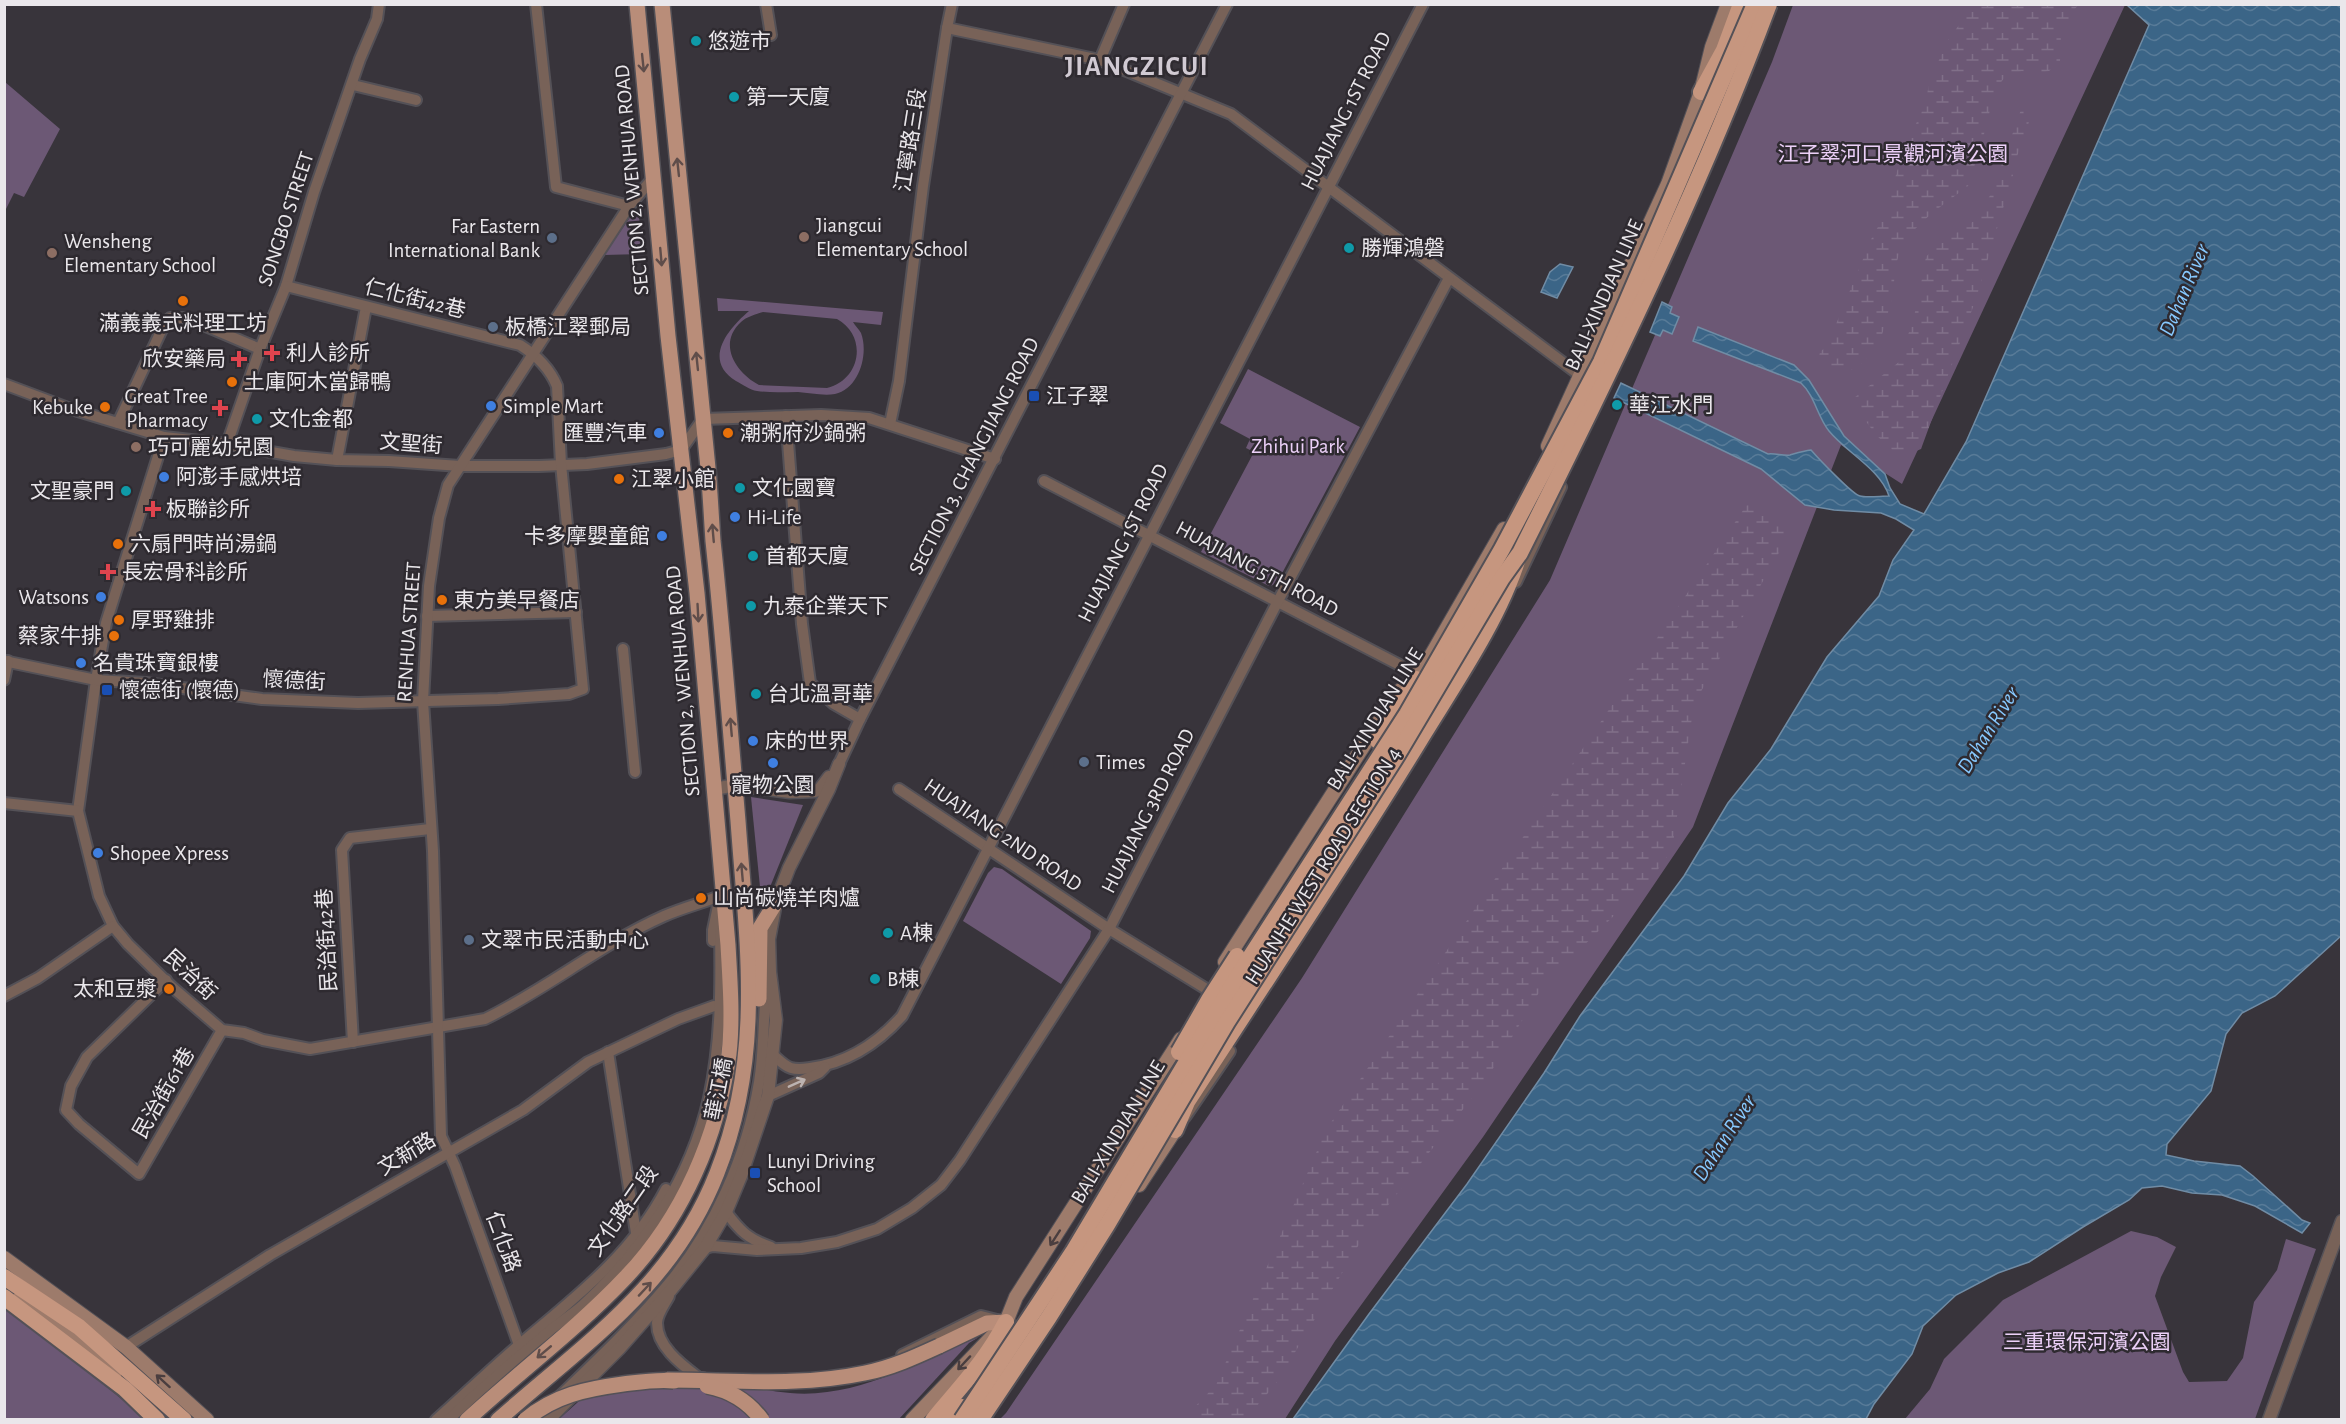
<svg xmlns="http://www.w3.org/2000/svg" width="2346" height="1424" viewBox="0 0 2346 1424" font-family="'Alegreya Sans','Noto Sans TC',sans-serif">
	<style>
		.green { fill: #6c5875; fill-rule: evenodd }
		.wetland { fill: url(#wetland-marsh) }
		.water { fill: url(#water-waves); stroke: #708ca5; stroke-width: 1.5 }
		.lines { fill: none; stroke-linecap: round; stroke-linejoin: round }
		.minor-casing { stroke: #545157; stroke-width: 14 }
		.tertiary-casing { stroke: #545157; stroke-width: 15 }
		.secondary-casing { stroke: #545157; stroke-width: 16 }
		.primary-casing { stroke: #545157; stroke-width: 18 }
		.trunk-casing { stroke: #545157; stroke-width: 20 }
		.minor { stroke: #786258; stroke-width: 10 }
		.tertiary { stroke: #786258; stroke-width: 12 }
		.secondary { stroke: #9d7b6b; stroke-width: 14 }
		.primary { stroke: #b98d79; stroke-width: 15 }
		.trunk { stroke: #c6967f; stroke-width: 16 }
		.primary-bridge-casing { stroke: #545157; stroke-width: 18; stroke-linecap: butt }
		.trunk-bridge-casing { stroke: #545157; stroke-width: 20; stroke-linecap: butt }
		.primary-bridge { stroke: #b98d79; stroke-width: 15 }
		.trunk-bridge { stroke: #c6967f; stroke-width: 16 }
		.oneway { stroke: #5f4d4a }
		.oneway2 { stroke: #bcb2b0 }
		.oneway3 { stroke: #4a3e3f }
		.culture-dot { fill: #0f9aa8; stroke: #2e2a30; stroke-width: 2 }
		.education-dot { fill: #8d6e63; stroke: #2e2a30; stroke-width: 2 }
		.service-dot { fill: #5c6f8a; stroke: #2e2a30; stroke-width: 2 }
		.food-dot { fill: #e8710a; stroke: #2e2a30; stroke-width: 2 }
		.health-dot { fill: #e0444e; stroke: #2e2a30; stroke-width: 2 }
		.transit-dot { fill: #1a4fb4; stroke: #2e2a30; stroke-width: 2 }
		.shop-dot { fill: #3f7fe0; stroke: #2e2a30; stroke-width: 2 }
		.labels { text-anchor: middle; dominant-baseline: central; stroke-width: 5; stroke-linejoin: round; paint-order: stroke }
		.poi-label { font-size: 21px; fill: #eae7eb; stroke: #2e2a30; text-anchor: start }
		.street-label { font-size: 21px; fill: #eae7eb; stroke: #2e2a30 }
		.park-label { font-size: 21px; fill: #ecd0f8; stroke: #2e2a30 }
		.water-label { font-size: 22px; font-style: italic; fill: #87c9ff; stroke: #2e2a30 }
		.district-label { font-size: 27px; font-weight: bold; letter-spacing: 1.5px; fill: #d1cad3; stroke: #2e2a30 }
	</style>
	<defs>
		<pattern id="wetland-marsh" width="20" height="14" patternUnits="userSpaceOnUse" patternTransform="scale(1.5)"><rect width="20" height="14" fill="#6c5875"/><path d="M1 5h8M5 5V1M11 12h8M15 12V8" fill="none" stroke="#817089"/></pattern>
		<pattern id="water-waves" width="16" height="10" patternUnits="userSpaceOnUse" patternTransform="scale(1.5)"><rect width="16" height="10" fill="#3b6587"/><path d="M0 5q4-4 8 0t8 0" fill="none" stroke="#587b98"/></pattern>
	</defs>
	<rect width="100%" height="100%" fill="#38343b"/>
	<g class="green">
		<path d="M1793,5H2125L1902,484L1841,445L1693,827L1483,1137L1335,1341L1285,1419L999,1420L1006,1413L1302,978L1550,580L1772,62Z"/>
		<path d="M5,82L60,129L24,197L14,193L5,211Z"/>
		<path d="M633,213L639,215L642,254L604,255Z"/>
		<path d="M717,298L883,312L881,325L853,322C855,326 859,329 861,333C869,354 859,389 835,394C824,396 809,393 798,392C785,392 770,393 757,391C750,390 742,384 736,381C702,360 728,329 749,311H718ZM763,312L837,319C868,336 861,380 827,388L759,385C736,373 717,344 741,322C746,317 756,314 763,312Z"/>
		<path d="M1248,369L1360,427L1279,579L1273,585L1269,586L1201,552L1254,452L1246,448L1250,439L1220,423Z"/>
		<path d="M751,797L803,805L762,907Z"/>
		<path d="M994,867L1002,869L1091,931L1090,938L1061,984L963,921L988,873Z"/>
		<path d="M2131,1231L2157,1237L2176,1247L2161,1277L2155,1296L2183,1372L2189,1382L2227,1381L2243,1358L2254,1302L2277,1270L2286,1239L2316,1249L2255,1419H1905L1930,1389L1944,1359L2003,1300Z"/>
		<path d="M4,1309L32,1326L146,1419H5Z"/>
		<path d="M979,1337L969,1343L899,1419H767L717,1382C741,1385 766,1391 790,1393C857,1399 919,1361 979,1337Z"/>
		<path d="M678,1386C719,1389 725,1393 756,1420H558L588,1393L613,1387Z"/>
	</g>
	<g class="wetland">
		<path d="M1974,5H2078L2072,13L2073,18L2061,33L2060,61L2049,71L2035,74L2022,71L2005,77L1995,90L1982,142L1968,186L1932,213L1913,231L1901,247L1896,265L1892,298L1882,335L1864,362L1844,374H1834L1824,367L1819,357L1820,352L1827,346L1873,235L1889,209L1890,196L1901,157L1925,104L1930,80L1948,40Z"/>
		<path d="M2023,104L2031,110C2029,133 2015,152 2013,175L1976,299L1921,449C1914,452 1906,456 1898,453C1882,446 1859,415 1854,398L1899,362L1914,317L1926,257L1942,239L1964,229L1977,218L1992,192Z"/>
		<path d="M1750,500L1790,533L1694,704L1672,850L1651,879L1543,986L1486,1080L1364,1236L1278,1381L1246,1419H1183L1216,1385L1326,1130Z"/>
	</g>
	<g class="water">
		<path d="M2127,5H2341V936L2275,996L2242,1013L2226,1034L2211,1091L2167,1144L2166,1155L2194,1161L2240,1166L2253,1176L2302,1220L2310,1223L2302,1233L2255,1206L2222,1195L2192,1193L2162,1186L2142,1188L2129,1200L2083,1227L2029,1262L1998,1273L1956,1295L1923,1326L1912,1354L1874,1404L1866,1419H1293L1369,1314L1467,1184L1544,1073L1580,1016L1684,876L1728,803L1771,749L1827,657L1879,596L1893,560L1914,530L1896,519L1881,513L1834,510L1805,505L1761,469L1614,398L1621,383L1768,454C1775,453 1783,456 1790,455C1797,453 1803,451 1811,450C1818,458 1853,495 1860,496C1866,498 1881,496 1889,496C1880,469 1847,453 1829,431C1817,416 1815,396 1801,383L1693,341L1698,327L1794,365L1809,380L1844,436L1885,474L1890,488L1900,504L1924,514L1966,442L2149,25Z"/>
		<path d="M1560,264L1573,267L1557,298L1541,292L1550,272Z"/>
		<path d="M1662,302L1672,307L1670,313L1679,317L1672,334L1663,330L1660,336L1650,332Z"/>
	</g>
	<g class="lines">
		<g class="minor-casing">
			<g id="minor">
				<path d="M536,4L556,187L629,206"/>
				<path d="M766,4L771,35"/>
				<path d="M947,28L1100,60L1231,114L1585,379"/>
				<path d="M1100,60L1124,4"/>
				<path d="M353,85L416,100"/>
				<path d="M4,384L68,408L164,437L227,444L294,456L337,460L389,461L460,466H539L587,464L666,454L681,450L703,419L821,415L869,418L995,459"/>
				<path d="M786,416L802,624L810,683L834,704L860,719"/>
				<path d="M118,423L163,327L170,318H187L260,349"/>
				<path d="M890,424L899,381L923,186L947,28L952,4"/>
				<path d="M164,437L106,623L96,680L78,811L99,896L113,926L128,944L172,987L222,1030L244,1033L263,1040L310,1049L485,1019C547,989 601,944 664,916C682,908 702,903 720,896V906"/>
				<path d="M227,444L260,349L286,286L314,192L360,59L377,19L379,4"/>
				<path d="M337,460L366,307"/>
				<path d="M1044,481L1419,675"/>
				<path d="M1516,582L1561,487"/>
				<path d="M427,616L576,612"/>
				<path d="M623,649L635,772"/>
				<path d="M4,661L96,680L146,683L262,699L358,703L498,699L569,694L583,689L561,464L557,386C550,369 536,355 520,345L286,286"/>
				<path d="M4,680L8,661"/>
				<path d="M839,764L860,719L1227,4"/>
				<path d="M899,789L1109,929L1208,990"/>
				<path d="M4,803L78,811"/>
				<path d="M713,941V930L719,901"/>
				<path d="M166,980L87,1057L71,1086L66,1110L79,1124L139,1174L222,1030"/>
				<path d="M4,996L38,978L113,926"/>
				<path d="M353,1042L342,850L350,838L430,829"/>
				<path d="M608,1052L636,1233"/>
				<path d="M772,1054C778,1059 784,1066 791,1068C798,1070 803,1069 810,1068C848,1063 877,1044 902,1016L1423,4"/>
				<path d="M768,1096L819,1073L825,1067"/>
				<path d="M1185,1117L1230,1051"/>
				<path d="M726,1212C740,1231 748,1239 771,1247"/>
				<path d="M705,1248L713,1246L757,1250L801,1248L837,1242L877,1229L912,1208L941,1185L960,1160L1109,929L1277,603L1449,278"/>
				<path d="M669,1296C665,1304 657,1314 657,1323C657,1347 682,1365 699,1378H703"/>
				<path d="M519,1345L455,1166L441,1136L433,851L423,701L429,586L439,518L448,485L629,206L654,177"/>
				<path d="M126,1347L270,1255L523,1110L588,1062L678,1019L714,1006"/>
				<path d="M902,1355L981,1316L997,1320"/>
				<path d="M560,1396C596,1361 633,1326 665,1288C714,1231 747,1156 759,1082C764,1052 763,1022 766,991"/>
				<path d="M436,1420C464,1395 491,1369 519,1345C574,1298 631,1256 666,1189"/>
				<path d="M448,1420C480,1390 513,1361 547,1333C558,1323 572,1315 583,1305C643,1250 691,1178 709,1098C721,1043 721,987 720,931"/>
			</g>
		</g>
		<g class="tertiary-casing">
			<g id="tertiary">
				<path d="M714,789L736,785L790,792L815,791L820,789L829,777"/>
				<path d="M548,1420L619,1349L671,1290L705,1248L726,1212L741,1176L768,1096L776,1020L770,972L769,939L776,902L789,868L829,789L839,764"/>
				<path d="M2269,1420L2342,1221"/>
			</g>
		</g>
		<g class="secondary-casing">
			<g id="secondary">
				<path d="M1548,446L1668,184L1701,92L1712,47L1728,4"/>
				<path d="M1514,544L1539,498"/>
				<path d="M1413,687L1504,529"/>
				<path d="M1225,962L1398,692L1412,682"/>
				<path d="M1139,1185L1175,1130"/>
				<path d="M4,1258L126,1347L207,1420"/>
				<path d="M19,1299L71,1334L117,1370"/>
				<path d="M912,1420L1006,1322L1016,1297L1181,1039"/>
			</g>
		</g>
		<g class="primary-casing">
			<g id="primary">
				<path d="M759,999L760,928L776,902"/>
				<path d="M939,1346L987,1323L1006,1322"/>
				<path d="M467,1420C519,1372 577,1329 626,1277C683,1217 718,1136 729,1054C733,1018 730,981 728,945L697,593L668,336L637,4"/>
				<path d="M498,1420C585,1343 673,1286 717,1173C764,1054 747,945 738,821C730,728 723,634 713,541C711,513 710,486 707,458C693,307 678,156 662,4"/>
			</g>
		</g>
		<g class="trunk-casing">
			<g id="trunk">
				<path d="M1701,92L1724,50L1741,4"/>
				<path d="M1378,741L1416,679"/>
				<path d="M1175,1130L1187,1102C1265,981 1346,861 1421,738C1454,684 1499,619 1518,558"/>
				<path d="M4,1277L79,1327L184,1420"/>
				<path d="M4,1297L125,1389L157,1420"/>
				<path d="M933,1420C960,1387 986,1361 1006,1322"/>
				<path d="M949,1420L962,1407"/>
			</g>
		</g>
		<use href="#minor" class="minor"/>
		<use href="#tertiary" class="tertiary"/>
		<use href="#secondary" class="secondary"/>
		<use href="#primary" class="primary"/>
		<use href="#trunk" class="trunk"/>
		<g class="primary-bridge-casing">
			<g id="primary-bridge">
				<path d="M667,1380C733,1380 799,1387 865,1373C891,1368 915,1357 939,1346"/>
				<path d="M707,1386C729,1390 748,1401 762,1420"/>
				<path d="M525,1420C555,1395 586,1389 623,1384C640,1382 658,1379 674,1381"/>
			</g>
		</g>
		<g class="trunk-bridge-casing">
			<g id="trunk-bridge">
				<path d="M1179,1052L1210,998L1237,956"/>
				<path d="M962,1420L1073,1252L1238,976L1407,714L1502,549L1601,362L1755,4"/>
				<path d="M980,1420L1049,1317L1107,1225L1227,1022L1397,755L1502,578L1520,553C1610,373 1698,193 1769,4"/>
			</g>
		</g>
		<use href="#primary-bridge" class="primary-bridge"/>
		<use href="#trunk-bridge" class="trunk-bridge"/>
	</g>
	<defs><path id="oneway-shaft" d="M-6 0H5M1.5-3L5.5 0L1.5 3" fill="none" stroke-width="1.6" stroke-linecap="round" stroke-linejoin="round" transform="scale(1.5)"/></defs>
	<g class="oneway">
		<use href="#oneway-shaft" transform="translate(643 63) rotate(84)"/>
		<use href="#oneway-shaft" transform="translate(678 167) rotate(-96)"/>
		<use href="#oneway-shaft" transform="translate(661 257) rotate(85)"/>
		<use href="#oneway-shaft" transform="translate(697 361) rotate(-96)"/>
		<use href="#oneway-shaft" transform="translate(713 533) rotate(-95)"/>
		<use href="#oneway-shaft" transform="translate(698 613) rotate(87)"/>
		<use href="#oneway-shaft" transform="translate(731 727) rotate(-95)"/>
		<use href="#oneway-shaft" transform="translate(742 872) rotate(-95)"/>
		<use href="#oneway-shaft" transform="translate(645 1289) rotate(-47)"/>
		<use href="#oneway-shaft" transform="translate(544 1352) rotate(140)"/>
	</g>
	<use class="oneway2" href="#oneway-shaft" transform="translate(797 1083) rotate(-24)"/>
	<g class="oneway3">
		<use href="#oneway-shaft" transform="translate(1055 1238) rotate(123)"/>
		<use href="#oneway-shaft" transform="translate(964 1363) rotate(133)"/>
		<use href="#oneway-shaft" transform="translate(163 1381) rotate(-138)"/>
	</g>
	<g class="culture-dot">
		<circle cx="696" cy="41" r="6"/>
		<circle cx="734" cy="97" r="6"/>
		<circle cx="1349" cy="248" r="6"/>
		<circle cx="1617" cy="405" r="6"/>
		<circle cx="257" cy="419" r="6"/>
		<circle cx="740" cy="488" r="6"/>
		<circle cx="126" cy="491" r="6"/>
		<circle cx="753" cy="556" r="6"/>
		<circle cx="751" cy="606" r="6"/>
		<circle cx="756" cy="694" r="6"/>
		<circle cx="888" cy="933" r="6"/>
		<circle cx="875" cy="979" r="6"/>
	</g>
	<g class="education-dot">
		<circle cx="804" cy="237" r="6"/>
		<circle cx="52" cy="253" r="6"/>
		<circle cx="136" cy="447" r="6"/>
	</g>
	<g class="service-dot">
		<circle cx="552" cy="238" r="6"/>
		<circle cx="493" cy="327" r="6"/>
		<circle cx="1084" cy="762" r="6"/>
		<circle cx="469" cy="940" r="6"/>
	</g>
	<g class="food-dot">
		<circle cx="183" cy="301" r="6"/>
		<circle cx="232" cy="382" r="6"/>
		<circle cx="105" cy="407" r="6"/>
		<circle cx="728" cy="433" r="6"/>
		<circle cx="619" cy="479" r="6"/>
		<circle cx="118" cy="544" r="6"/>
		<circle cx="442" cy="600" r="6"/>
		<circle cx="119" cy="620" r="6"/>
		<circle cx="114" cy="636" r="6"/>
		<circle cx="701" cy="898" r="6"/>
		<circle cx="169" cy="989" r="6"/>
	</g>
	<g class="health-dot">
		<path d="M269 344h6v6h6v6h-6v6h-6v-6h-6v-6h6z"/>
		<path d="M236 350h6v6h6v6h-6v6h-6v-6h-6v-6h6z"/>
		<path d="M217 399h6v6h6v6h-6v6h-6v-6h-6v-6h6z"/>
		<path d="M150 500h6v6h6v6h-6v6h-6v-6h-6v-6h6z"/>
		<path d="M105 563h6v6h6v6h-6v6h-6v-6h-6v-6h6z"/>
	</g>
	<g class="transit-dot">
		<rect x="1028" y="390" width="12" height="12" rx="3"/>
		<rect x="101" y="684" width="12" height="12" rx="3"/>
		<rect x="749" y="1167" width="12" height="12" rx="3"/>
	</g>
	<g class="shop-dot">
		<circle cx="491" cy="406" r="6"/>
		<circle cx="659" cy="433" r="6"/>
		<circle cx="164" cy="477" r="6"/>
		<circle cx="735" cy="517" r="6"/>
		<circle cx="662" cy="536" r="6"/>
		<circle cx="101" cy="597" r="6"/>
		<circle cx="81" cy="663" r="6"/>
		<circle cx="753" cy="741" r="6"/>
		<circle cx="773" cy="763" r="6"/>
		<circle cx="98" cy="853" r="6"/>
	</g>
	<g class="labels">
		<g class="poi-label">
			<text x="708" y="41">悠遊市</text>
			<text x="746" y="97">第一天廈</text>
			<text x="816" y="225">Jiangcui<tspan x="816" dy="24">Elementary School</tspan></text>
			<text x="540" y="226" text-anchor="end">Far Eastern<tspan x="540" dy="24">International Bank</tspan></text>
			<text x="64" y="241">Wensheng<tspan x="64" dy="24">Elementary School</tspan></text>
			<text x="1361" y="248">勝輝鴻磐</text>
			<text x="183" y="323" text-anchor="middle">滿義義式料理工坊</text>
			<text x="505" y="327">板橋江翠郵局</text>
			<text x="286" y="353">利人診所</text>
			<text x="226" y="359" text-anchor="end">欣安藥局</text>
			<text x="244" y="382">土庫阿木當歸鴨</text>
			<text x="208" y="396" text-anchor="end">Great Tree<tspan x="208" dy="24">Pharmacy</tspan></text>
			<text x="1046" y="396">江子翠</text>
			<text x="1629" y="405">華江水門</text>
			<text x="503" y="406">Simple Mart</text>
			<text x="93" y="407" text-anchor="end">Kebuke</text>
			<text x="269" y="419">文化金都</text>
			<text x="647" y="433" text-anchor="end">匯豐汽車</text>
			<text x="740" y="433">潮粥府沙鍋粥</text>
			<text x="148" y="447">巧可麗幼兒園</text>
			<text x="176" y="477">阿澎手感烘培</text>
			<text x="631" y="479">江翠小館</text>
			<text x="752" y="488">文化國寶</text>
			<text x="114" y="491" text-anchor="end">文聖豪門</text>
			<text x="166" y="509">板聯診所</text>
			<text x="747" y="517">Hi-Life</text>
			<text x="650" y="536" text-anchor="end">卡多摩嬰童館</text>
			<text x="130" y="544">六扇門時尚湯鍋</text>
			<text x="765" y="556">首都天廈</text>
			<text x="122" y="572">長宏骨科診所</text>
			<text x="89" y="597" text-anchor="end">Watsons</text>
			<text x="454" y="600">東方美早餐店</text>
			<text x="763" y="606">九泰企業天下</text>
			<text x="131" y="620">厚野雞排</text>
			<text x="102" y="636" text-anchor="end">蔡家牛排</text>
			<text x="93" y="663">名貴珠寶銀樓</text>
			<text x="119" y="690">懷德街 (懷德)</text>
			<text x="768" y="694">台北溫哥華</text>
			<text x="765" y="741">床的世界</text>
			<text x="1096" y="762">Times</text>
			<text x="773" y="785" text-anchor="middle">寵物公園</text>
			<text x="110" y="853">Shopee Xpress</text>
			<text x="713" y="898">山尚碳燒羊肉爐</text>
			<text x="900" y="933">A棟</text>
			<text x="481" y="940">文翠市民活動中心</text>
			<text x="887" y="979">B棟</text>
			<text x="157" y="989" text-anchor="end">太和豆漿</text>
			<text x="767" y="1161">Lunyi Driving<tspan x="767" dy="24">School</tspan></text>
		</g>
		<g class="street-label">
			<text transform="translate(1346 111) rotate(-63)">HUAJIANG 1ST ROAD</text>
			<text transform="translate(911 140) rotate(-81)">江寧路三段</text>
			<text transform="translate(632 180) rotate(-95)">SECTION 2, WENHUA ROAD</text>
			<text transform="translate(286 219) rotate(-72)">SONGBO STREET</text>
			<text transform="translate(1604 295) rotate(-66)">BALI-XINDIAN LINE</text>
			<text transform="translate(415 299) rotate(14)">仁化街42巷</text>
			<text transform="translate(411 444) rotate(4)">文聖街</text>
			<text transform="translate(974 456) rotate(-63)">SECTION 3, CHANGJIANG ROAD</text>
			<text transform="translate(1123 543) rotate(-63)">HUAJIANG 1ST ROAD</text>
			<text transform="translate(1257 569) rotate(28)">HUAJIANG 5TH ROAD</text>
			<text transform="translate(409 632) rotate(-86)">RENHUA STREET</text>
			<text transform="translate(294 681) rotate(3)">懷德街</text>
			<text transform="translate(683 681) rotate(-95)">SECTION 2, WENHUA ROAD</text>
			<text transform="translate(1375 719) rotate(-58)">BALI-XINDIAN LINE</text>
			<text transform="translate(1148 811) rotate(-63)">HUAJIANG 3RD ROAD</text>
			<text transform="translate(1003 835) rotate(34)">HUAJIANG 2ND ROAD</text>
			<text transform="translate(1323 866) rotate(-58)">HUANHE WEST ROAD SECTION 4</text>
			<text transform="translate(327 940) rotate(-93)">民治街42巷</text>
			<text transform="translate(190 975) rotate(43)">民治街</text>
			<text transform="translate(719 1089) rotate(-79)">華江橋</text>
			<text transform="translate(164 1093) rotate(-60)">民治街61巷</text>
			<text transform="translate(1118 1132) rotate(-59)">BALI-XINDIAN LINE</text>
			<text transform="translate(407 1154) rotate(-31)">文新路</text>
			<text transform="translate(623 1211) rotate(-55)">文化路二段</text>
			<text transform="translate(503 1242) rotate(70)">仁化路</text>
		</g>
		<g class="park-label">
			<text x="1893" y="154">江子翠河口景觀河濱公園</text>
			<text x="1298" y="446">Zhihui Park</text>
			<text x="2087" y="1342">三重環保河濱公園</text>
		</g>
		<g class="water-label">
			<text transform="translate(2184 290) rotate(-67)">Dahan River</text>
			<text transform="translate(1988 730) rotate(-58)">Dahan River</text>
			<text transform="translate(1724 1138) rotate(-57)">Dahan River</text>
		</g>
		<g class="district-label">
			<text x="1137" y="66">JIANGZICUI</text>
		</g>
	</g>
	<rect width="2346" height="1424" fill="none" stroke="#eae7eb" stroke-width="12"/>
</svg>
